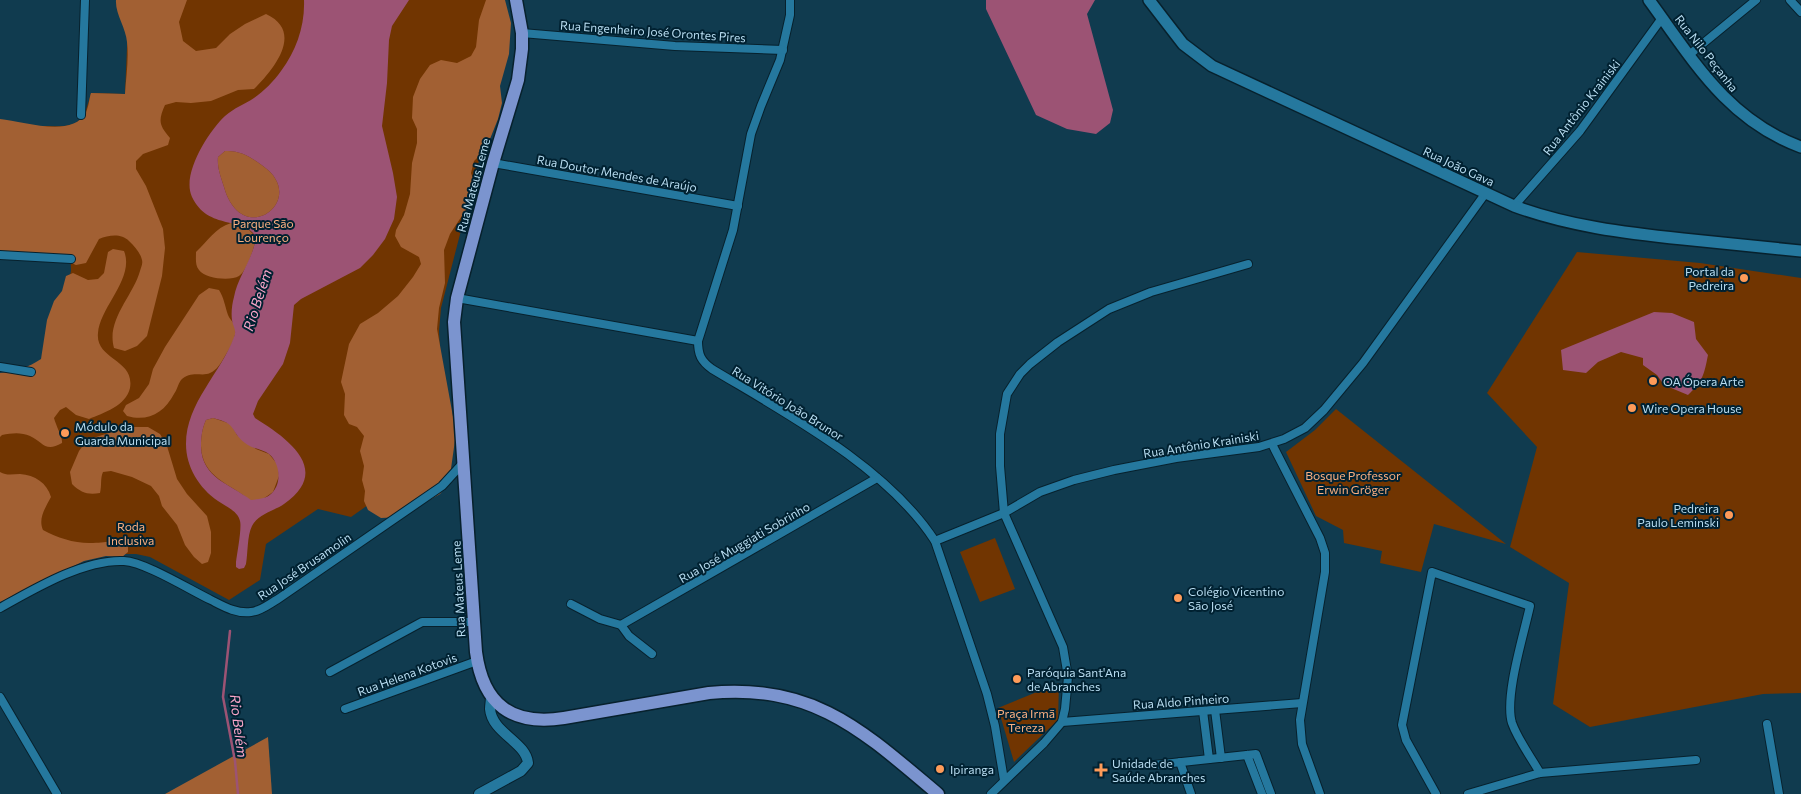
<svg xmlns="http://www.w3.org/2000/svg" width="1801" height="794" viewBox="0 0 1801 794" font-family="Commissioner,sans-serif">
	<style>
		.green { fill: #713501 }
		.forest { fill: #a26033 }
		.water { fill: #9c5374; fill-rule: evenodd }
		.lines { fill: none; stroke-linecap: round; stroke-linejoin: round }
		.stream { stroke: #9c5374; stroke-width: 2.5 }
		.minor-casing { stroke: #07212d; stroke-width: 10 }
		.tertiary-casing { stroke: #07212d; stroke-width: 12 }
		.secondary-casing { stroke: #07212d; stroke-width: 14 }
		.primary-casing { stroke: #07212d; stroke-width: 15 }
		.minor { stroke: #25789e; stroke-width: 8 }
		.tertiary { stroke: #25789e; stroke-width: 10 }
		.secondary { stroke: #25789e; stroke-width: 11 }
		.primary { stroke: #7b94cf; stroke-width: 12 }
		.poi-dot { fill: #fe9b59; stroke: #002131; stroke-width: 2 }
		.labels { text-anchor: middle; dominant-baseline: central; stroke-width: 4; stroke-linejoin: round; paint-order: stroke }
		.street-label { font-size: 12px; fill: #b8ddf1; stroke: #002131 }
		.park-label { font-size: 12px; fill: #faaf80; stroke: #002131 }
		.poi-label { font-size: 12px; fill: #b8ddf1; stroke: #002131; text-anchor: start }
		.water-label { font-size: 14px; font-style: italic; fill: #f8a5c8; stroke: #002131 }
	</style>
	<rect width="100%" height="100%" fill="#103b4f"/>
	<g class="green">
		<path d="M129,0H497L498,87L441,308L439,331L446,450L351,517L318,509L266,544L260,580L229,600L150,557L136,554H116L0,540V375L70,386L61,312L71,271L70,238L38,126C72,126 82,131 91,93L125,94Z"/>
		<path d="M1577,252L1700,263L1801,278V693L1763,694L1590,727L1553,704L1569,583L1510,547L1537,447L1487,393Z"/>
		<path d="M1336,409L1506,544L1434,524L1421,572L1380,563L1382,551L1344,543L1343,530L1316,516L1286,452L1315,430Z"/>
		<path d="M995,538L1015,589L980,602L960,552Z"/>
		<path d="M1059,683L1058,720L1014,762L998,708Z"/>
	</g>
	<g class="forest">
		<path d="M116,0H187L179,22L183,41L196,51L216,48L230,34L245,24L266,14C305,32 273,70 254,89L238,90L211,101L191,103L176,102L165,105C158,121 159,125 170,138L168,145L143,154L136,161V169L146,186L163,229L165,248L162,276L147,336L137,346L125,351L114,348C106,320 133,296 140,271C141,267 143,264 142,260C140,252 135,247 129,241C121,233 109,235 99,239L86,263L76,265L53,255L0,251V119C23,121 73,139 86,112C89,106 89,99 91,93L125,94C126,77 129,59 127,42C126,28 115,14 116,0Z"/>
		<path d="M486,0H505L511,23L509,54L500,86L502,103L498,119L486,149L474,161L471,173L476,187L471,202L450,234L444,250L445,283L439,308L437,329L456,433L449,483L440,494L400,517L381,518L368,510L364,501L365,491L362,480L364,466L360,451L364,436L357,427L349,424L344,415L345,394L341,382L349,344L360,324L378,313L398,296L413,277L421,264L419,257L401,247L395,236L396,230L404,215L410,194L412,163L417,143V129L412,118L413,97L420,79L430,65L441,60L457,63L471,56L476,47L479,20Z"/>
		<path d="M225,151C240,150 251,157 263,166C310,199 242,251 224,187C221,177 217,168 218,157Z"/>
		<path d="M231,223L249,230L256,237C255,246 247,271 239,276C231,281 205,279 199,270C195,265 196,259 196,252C208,241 215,228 231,223Z"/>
		<path d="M113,249L124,251C135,278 100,307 98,333C95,360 135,359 130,388C126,406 103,413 89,419L76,415L66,407L60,410L54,418C56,426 63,438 62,443C45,453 43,442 30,436C21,432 12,433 2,435L0,437V373C15,371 28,368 41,359L47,320L54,301L62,291L66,276L73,273L88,280L98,279L104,273L108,252Z"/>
		<path d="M209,288L219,290C224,298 225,306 228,315C229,318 232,321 234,324C239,334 230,348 225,356C221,363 217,370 210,373C202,377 191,370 181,380C178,384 177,390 174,394C164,413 148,422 127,416L123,411L126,405L139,398L149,384L153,369L165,347L199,295Z"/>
		<path d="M213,418L231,424L237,435L256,449L269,454L278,465L279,476L273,492L263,499L251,501C230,483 202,478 201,446C201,437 202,429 206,420Z"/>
		<path d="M127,427H148L160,434L167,446L177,479L187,494L207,516L211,532V553L208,562L202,564L194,557L185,545L177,525L162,506L159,496L151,486L132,477L111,471L103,472C100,479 102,485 100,493C88,495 81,493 72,484L70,472L79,451L87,440Z"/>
		<path d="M0,472C7,476 13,474 20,474C35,475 47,483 51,497C45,508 38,519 43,530C58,538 76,544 93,543C109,543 113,538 128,547V552L122,557L106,556L84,561L0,602Z"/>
		<path d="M268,737L272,794H165Z"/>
	</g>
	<g class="water">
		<path d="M304,0H409L392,26L389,40L387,83L382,126L393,173L397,197L394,219L385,239L373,255L360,268L301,299L294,305L290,343L283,364L258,401L253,414L255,418C287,438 333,470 284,504C274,511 258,514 252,526C247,536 248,553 246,564L244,568L239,569L236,567V562C237,554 242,528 240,521C238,511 225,506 218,501C199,488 186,467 186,444C186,403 221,373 234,337C237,330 233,327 232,320C231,313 232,304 234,297C238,276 253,259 256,237C245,216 208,231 192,197C181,174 209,131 225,116C234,108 245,104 254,98C264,91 274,81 281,71C296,51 305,26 304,0ZM225,151C240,150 251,157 263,166C310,199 242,251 224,187C221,177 217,168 218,157ZM213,418C238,424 229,430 245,443C252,449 263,449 269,454C280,463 282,483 272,493C266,499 259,499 251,500C230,484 202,478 201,447C201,437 202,429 206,420Z"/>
		<path d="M986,0H1095L1087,14L1113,110L1110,123L1096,134L1067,129L1036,115L986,9Z"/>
		<path d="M1654,312L1672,313L1694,322L1696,339L1708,355C1704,375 1703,381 1688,395L1664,385L1657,375L1643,365V358L1621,352L1598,362L1586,373L1563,370L1561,350Z"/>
	</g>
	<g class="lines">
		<path class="stream" d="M230,631L223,697L235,761L238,794"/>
		<g class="minor-casing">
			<g id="minor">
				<path d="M790,0V15L780,60L761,106L751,134L733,230L698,341C698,355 701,361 712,369C787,414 887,467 935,541L987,694L995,726L1004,780"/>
				<path d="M1790,0L1801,12"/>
				<path d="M522,33L675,46L783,50"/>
				<path d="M1689,55L1756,0"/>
				<path d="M81,115L85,0"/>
				<path d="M493,163L738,206"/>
				<path d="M1514,206L1580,131L1662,18"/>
				<path d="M0,255L71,259"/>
				<path d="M457,298L698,341"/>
				<path d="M0,367L31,372"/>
				<path d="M1272,444L1320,538L1325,553V572L1300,720L1302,744L1320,794"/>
				<path d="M935,541L1004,513L1040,492L1074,480L1114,470L1176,458L1259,447L1284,439L1305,428L1324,410L1363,363L1485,194"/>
				<path d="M571,604L600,619L621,625L629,636L652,654"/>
				<path d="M0,608C34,589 84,559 124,561C145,562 190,590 211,600C223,606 236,614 251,612C261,611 269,604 278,599L442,486L464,462"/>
				<path d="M621,625L877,478"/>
				<path d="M330,672L422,622H474"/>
				<path d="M0,697L57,794"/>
				<path d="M345,709L477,661"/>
				<path d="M1215,710L1221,758"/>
				<path d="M1203,711L1209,759"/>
				<path d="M1062,722L1302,703"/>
				<path d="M1767,724L1779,794"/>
				<path d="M1247,755L1262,794"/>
				<path d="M1180,762L1191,794"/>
				<path d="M1154,765L1256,754L1271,794"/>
				<path d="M991,794L1044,743L1062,722L1065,709L1068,677L1063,647L1004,513L1000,466V434L1007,394L1020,374L1030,364L1058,342L1109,309L1151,292L1248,264"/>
				<path d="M1436,794L1406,740L1402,725L1432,572L1530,606C1524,634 1504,697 1512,723C1518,740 1531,757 1540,773"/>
				<path d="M1468,794L1540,773L1696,760"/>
			</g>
		</g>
		<g class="tertiary-casing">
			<path id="tertiary" d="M479,794L521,771L528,763C526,742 492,733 490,709C490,705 491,701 491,697"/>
		</g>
		<g class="secondary-casing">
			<g id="secondary">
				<path d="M1149,0L1183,44L1212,66L1514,206C1568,226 1625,233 1683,239C1722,243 1762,247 1801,251"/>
				<path d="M1649,0C1693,60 1727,120 1801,147"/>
			</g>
		</g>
		<g class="primary-casing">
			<path id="primary" d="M516,0L522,33V49L518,80L493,163L457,298L454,322L476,652C483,705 512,726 564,718L709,693C814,683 863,731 938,794"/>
		</g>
		<use href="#minor" class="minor"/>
		<use href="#tertiary" class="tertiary"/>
		<use href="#secondary" class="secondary"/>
		<use href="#primary" class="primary"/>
	</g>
	<g class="poi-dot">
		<circle cx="1744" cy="278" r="5"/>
		<circle cx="1653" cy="381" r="5"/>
		<circle cx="1632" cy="408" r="5"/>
		<circle cx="65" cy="433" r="5"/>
		<circle cx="1729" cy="515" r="5"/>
		<circle cx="1178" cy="598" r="5"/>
		<circle cx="1017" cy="679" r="5"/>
		<circle cx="940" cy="769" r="5"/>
		<path d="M1098.5 762.5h5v5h5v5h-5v5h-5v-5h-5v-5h5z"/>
	</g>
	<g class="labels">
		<g class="street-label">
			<text transform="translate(653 31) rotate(4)">Rua Engenheiro José Orontes Pires</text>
			<text transform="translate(1707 53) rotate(52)">Rua Nilo Peçanha</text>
			<text transform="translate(1581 107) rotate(-52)">Rua Antônio Krainiski</text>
			<text transform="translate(1459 166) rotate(25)">Rua João Gava</text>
			<text transform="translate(617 173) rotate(10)">Rua Doutor Mendes de Araújo</text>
			<text transform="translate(473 185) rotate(-75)">Rua Mateus Leme</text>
			<text transform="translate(788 403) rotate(32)">Rua Vitório João Brunor</text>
			<text transform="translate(1201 444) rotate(-9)">Rua Antônio Krainiski</text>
			<text transform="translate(744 542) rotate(-30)">Rua José Muggiati Sobrinho</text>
			<text transform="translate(304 566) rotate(-34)">Rua José Brusamolin</text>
			<text transform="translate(458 589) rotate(-93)">Rua Mateus Leme</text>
			<text transform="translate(407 674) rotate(-20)">Rua Helena Kotovis</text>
			<text transform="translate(1181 701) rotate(-4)">Rua Aldo Pinheiro</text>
		</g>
		<g class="park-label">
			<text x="263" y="223">Parque São<tspan x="263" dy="14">Lourenço</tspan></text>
			<text x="1353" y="475">Bosque Professor<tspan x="1353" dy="14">Erwin Gröger</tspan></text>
			<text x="131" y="526">Roda<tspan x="131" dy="14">Inclusiva</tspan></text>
			<text x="1026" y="713">Praça Irmã<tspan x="1026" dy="14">Tereza</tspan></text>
		</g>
		<g class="poi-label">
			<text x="1734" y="271" text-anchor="end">Portal da<tspan x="1734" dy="14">Pedreira</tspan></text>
			<text x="1663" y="381">OA Ópera Arte</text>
			<text x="1642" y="408">Wire Opera House</text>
			<text x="75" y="426">Módulo da<tspan x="75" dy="14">Guarda Municipal</tspan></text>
			<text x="1719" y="508" text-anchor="end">Pedreira<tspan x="1719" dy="14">Paulo Leminski</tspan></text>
			<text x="1188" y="591">Colégio Vicentino<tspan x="1188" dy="14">São José</tspan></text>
			<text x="1027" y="672">Paróquia Sant'Ana<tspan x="1027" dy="14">de Abranches</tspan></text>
			<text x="1112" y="763">Unidade de<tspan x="1112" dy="14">Saúde Abranches</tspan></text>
			<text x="950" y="769">Ipiranga</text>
		</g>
		<g class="water-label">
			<text transform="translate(257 300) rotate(-72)">Rio Belém</text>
			<text transform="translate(239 726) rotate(83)">Rio Belém</text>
		</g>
	</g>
</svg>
